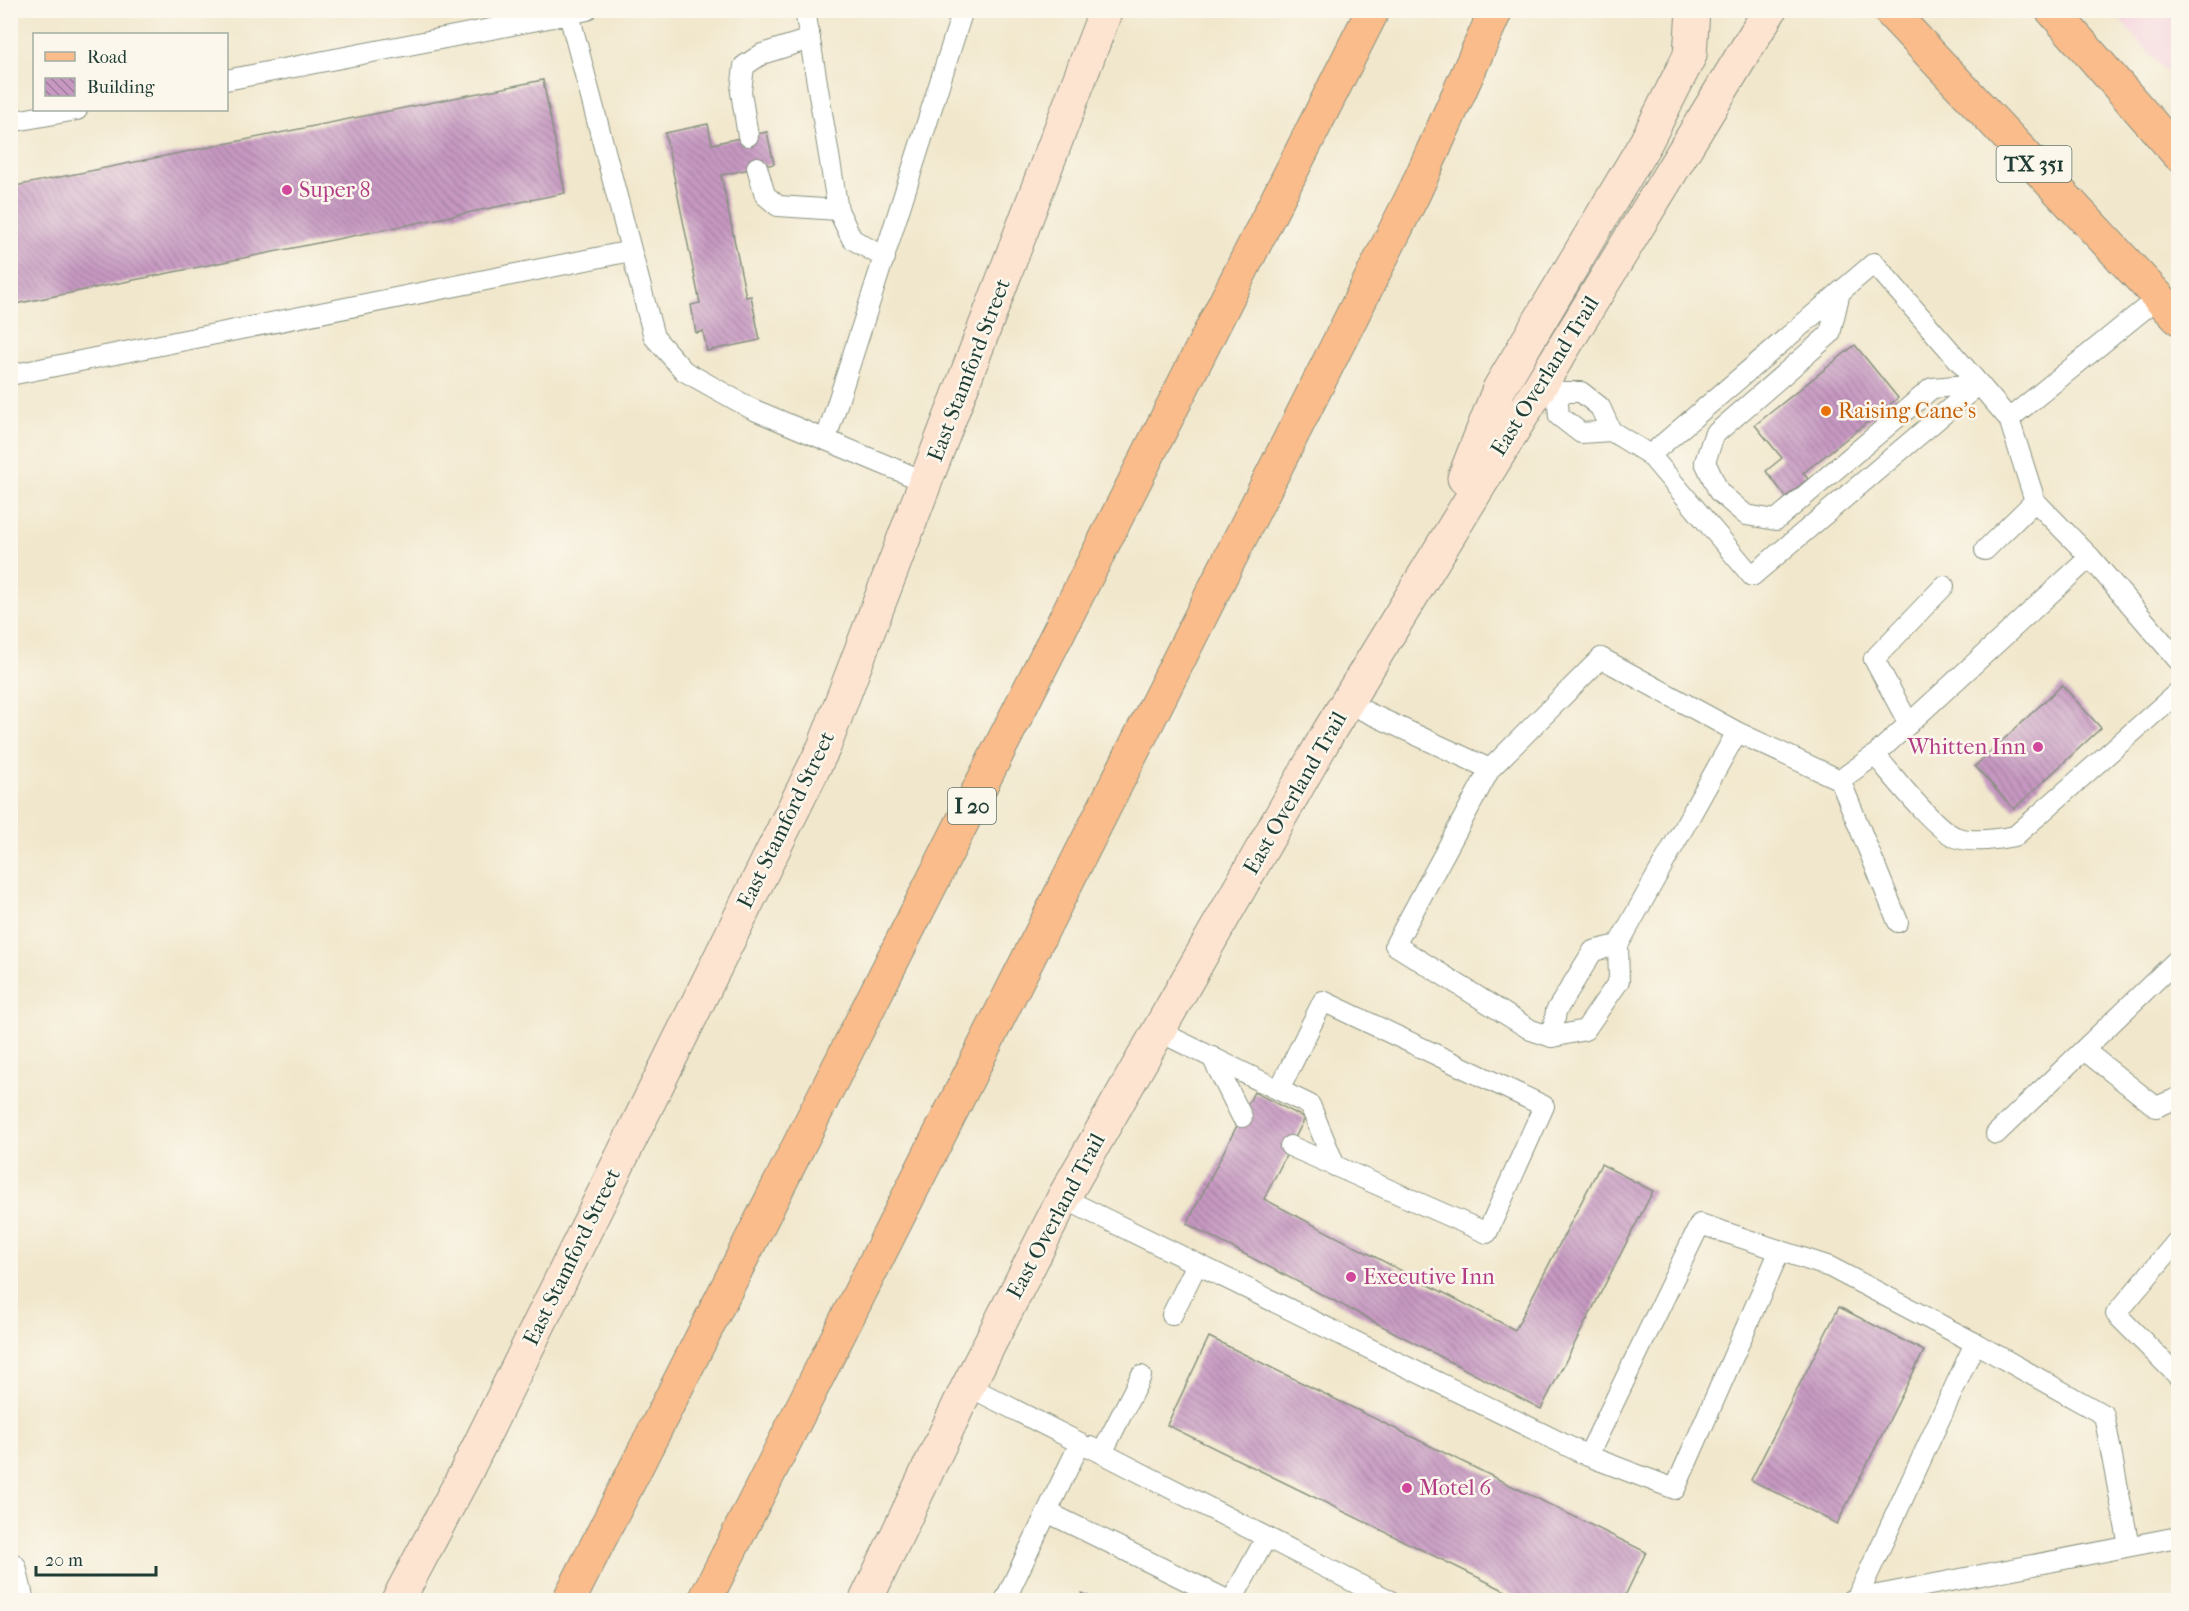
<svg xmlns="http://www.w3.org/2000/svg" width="2189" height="1611" viewBox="0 0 2189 1611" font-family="'IM FELL French Canon',serif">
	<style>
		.built { fill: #f4cfdc }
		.building { fill: url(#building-back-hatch) }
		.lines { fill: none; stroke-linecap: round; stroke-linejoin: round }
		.lane-casing { stroke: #889280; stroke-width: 22 }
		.street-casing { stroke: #889280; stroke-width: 35 }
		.secondary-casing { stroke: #889280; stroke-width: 35 }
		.primary-casing { stroke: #889280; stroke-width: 35 }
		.highway-casing { stroke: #889280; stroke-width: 35 }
		.lane { stroke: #fff; stroke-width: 20 }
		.street { stroke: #fff; stroke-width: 33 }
		.secondary { stroke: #fde4d1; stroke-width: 33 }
		.primary { stroke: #fabc8b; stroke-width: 33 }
		.highway { stroke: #fabc8b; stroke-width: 33 }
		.hotel-dot { fill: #d1479c; stroke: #fbf7ec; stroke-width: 2 }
		.food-dot { fill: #e8710a; stroke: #fbf7ec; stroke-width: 2 }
		.labels { text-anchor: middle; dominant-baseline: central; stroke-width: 5; stroke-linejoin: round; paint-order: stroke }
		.shield { fill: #fbf7ec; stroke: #61756b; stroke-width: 1.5 }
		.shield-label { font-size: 21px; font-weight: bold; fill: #1f3d34 }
		.hotel-label { font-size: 22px; fill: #b23c85; stroke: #fbf7ec; text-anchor: start }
		.street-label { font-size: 22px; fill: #1f3d34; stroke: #fbf7ec }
		.food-label { font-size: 22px; fill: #c56008; stroke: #fbf7ec; text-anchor: start }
	</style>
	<defs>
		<pattern id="building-back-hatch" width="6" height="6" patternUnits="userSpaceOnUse" patternTransform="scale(1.5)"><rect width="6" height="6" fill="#c799c2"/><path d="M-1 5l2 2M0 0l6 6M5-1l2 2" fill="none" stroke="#a17e9e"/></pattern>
	</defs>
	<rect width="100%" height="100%" fill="#fbf7ec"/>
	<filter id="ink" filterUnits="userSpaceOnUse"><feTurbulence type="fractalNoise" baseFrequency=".0167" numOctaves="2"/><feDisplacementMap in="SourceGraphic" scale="12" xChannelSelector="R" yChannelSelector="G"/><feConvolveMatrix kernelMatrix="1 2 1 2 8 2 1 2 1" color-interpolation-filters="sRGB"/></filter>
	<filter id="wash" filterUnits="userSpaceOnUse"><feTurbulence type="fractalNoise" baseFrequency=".008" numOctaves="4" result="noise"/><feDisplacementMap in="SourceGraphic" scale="24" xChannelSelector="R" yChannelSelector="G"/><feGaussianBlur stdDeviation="1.35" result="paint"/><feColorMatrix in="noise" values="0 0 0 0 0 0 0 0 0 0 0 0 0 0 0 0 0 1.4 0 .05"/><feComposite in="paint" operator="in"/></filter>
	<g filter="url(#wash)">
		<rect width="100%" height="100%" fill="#f1e7cc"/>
		<path class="built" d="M2112,11H2178V86Z"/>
		<g id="blocks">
			<g class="building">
				<path d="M543,80L565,193L10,305V187Z"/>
				<path d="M708,124L712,144L767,132L774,164L721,175L746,297L751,296L760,340L707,351L703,331L696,333L691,305L700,303L665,133Z"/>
				<path d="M1855,345L1898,398L1803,473L1808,479L1786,497L1766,471L1782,458L1755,425Z"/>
				<path d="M2062,685L2101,728L2014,809L1975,766Z"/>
				<path d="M1254,1092L1305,1118L1264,1199L1515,1330L1601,1164L1653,1191L1541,1409L1187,1224Z"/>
				<path d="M1839,1307L1924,1351L1837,1524L1751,1480Z"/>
				<path d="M1209,1337L1646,1552L1623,1600H1524L1167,1425Z"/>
				<path d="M1082,1593L1097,1600H1078Z"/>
			</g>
		</g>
	</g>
	<g filter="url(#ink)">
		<use href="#blocks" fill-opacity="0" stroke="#889280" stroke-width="1.5"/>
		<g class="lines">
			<g class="lane-casing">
				<g id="lane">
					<path d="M587,10L569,14L654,337L684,371L752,409L926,482"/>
					<path d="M805,10L838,210L852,239L885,258"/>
					<path d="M226,80L569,14"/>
					<path d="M10,122L77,110"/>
					<path d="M748,136L741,92L744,66L762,54L810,39"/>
					<path d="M757,167L765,195L778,206L838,210"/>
					<path d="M10,375L631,251"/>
					<path d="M2009,419L2159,297"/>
					<path d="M1611,431L1581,433L1559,416L1557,392H1581L1600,407L1611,431L1650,455L1752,576L1979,384L1874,263L1650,455"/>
					<path d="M826,439L963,10"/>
					<path d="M1985,550L2035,501"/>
					<path d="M2090,557L2178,660"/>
					<path d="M1347,703L1490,769"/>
					<path d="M1909,724L1874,659L1944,586"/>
					<path d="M1737,732L1618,945L1593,951L1556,1011L1552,1037L1531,1030L1395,945L1490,769L1601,658L1737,732L1840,780L1875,755L2090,557L2035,501L2009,419L1979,384L1932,388L1776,520L1746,515L1719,492L1705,462L1714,435L1830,334L1840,292"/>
					<path d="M1875,755C1892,774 1936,832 1958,838C1975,843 1998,839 2015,836L2178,692"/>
					<path d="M1840,780L1898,922"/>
					<path d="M1158,1031L1279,1090L1323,1001L1544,1106L1487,1233L1290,1146"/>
					<path d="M1552,1037L1585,1030L1619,981L1618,945"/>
					<path d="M2084,1050L2156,1107L2178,1098"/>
					<path d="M1212,1057L1242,1117"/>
					<path d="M1279,1090L1310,1105L1335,1166"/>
					<path d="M1996,1134L2178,959"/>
					<path d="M1063,1198L1588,1456"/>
					<path d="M2178,1240L2116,1314L2178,1376"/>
					<path d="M1780,1250L1675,1489L1588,1456L1700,1224L1830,1267L1975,1343L2104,1415L2129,1546"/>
					<path d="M1172,1315L1197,1264"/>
					<path d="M968,1386L1080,1443L1005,1600"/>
					<path d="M1090,1447L1102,1453L1141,1376"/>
					<path d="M1102,1453L1389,1600"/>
					<path d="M1047,1512L1227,1600"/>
					<path d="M1232,1600L1266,1538"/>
					<path d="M1852,1600L2178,1537"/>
					<path d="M1856,1600L1975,1343"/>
				</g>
			</g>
			<g class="street-casing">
				<path id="street" d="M10,1569L17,1600"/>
			</g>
			<g class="secondary-casing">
				<g id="secondary">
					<path d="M1464,478L1499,389L1646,142L1690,55L1693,10"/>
					<path d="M398,1600L465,1474L824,747L1106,10"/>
					<path d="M866,1600L964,1394L1065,1195L1328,733L1770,10"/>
				</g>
			</g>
			<g class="primary-casing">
				<g id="primary">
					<path d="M1889,10L2178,318"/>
					<path d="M2052,10L2178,154"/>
				</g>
			</g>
			<g class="highway-casing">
				<g id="highway">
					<path d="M569,1600L1373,10"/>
					<path d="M705,1600L1415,191L1496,10"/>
				</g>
			</g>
			<use href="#lane" class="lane"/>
			<use href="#street" class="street"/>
			<use href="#secondary" class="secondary"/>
			<use href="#primary" class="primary"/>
			<use href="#highway" class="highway"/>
		</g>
	</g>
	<g class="hotel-dot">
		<circle cx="287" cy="190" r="6"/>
		<circle cx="2038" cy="747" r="6"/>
		<circle cx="1351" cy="1277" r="6"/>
		<circle cx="1407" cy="1488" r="6"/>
	</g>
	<circle class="food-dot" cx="1826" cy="411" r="6"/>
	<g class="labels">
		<g class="shield">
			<rect x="1996.5" y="146" width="75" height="36" rx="4.5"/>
			<rect x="948" y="788" width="48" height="36" rx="4.5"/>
		</g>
		<g class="shield-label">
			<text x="2034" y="164">TX 351</text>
			<text x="972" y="806">I 20</text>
		</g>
		<g class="hotel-label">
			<text x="299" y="190">Super 8</text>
			<text x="2026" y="747" text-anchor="end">Whitten Inn</text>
			<text x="1363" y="1277">Executive Inn</text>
			<text x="1419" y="1488">Motel 6</text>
		</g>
		<g class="street-label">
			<text transform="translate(969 370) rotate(-69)">East Stamford Street</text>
			<text transform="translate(1545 376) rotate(-58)">East Overland Trail</text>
			<text transform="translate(1295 793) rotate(-60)">East Overland Trail</text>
			<text transform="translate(786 820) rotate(-64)">East Stamford Street</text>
			<text transform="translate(1056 1216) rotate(-62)">East Overland Trail</text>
			<text transform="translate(572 1257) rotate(-64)">East Stamford Street</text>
		</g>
		<g class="food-label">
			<text x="1838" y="411">Raising Cane's</text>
		</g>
	</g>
	<rect width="2189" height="1611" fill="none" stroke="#fbf7ec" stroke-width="36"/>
	<rect x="33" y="33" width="195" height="78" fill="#fbf7ec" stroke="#a3ada2" stroke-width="1.5"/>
	<rect x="45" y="52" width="30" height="9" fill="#fabc8b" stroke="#a3ada2" stroke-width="1.5"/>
	<text x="87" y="63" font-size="18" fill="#1f3d34">Road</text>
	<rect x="45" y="78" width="30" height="18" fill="url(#building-back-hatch)" stroke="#a3ada2" stroke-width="1.5"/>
	<text x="87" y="93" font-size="18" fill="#1f3d34">Building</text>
	<path d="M36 1566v9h120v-9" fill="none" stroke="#1f3d34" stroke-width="3"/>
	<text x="45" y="1566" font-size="18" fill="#1f3d34" stroke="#fbf7ec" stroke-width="4.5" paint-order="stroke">20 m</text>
</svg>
